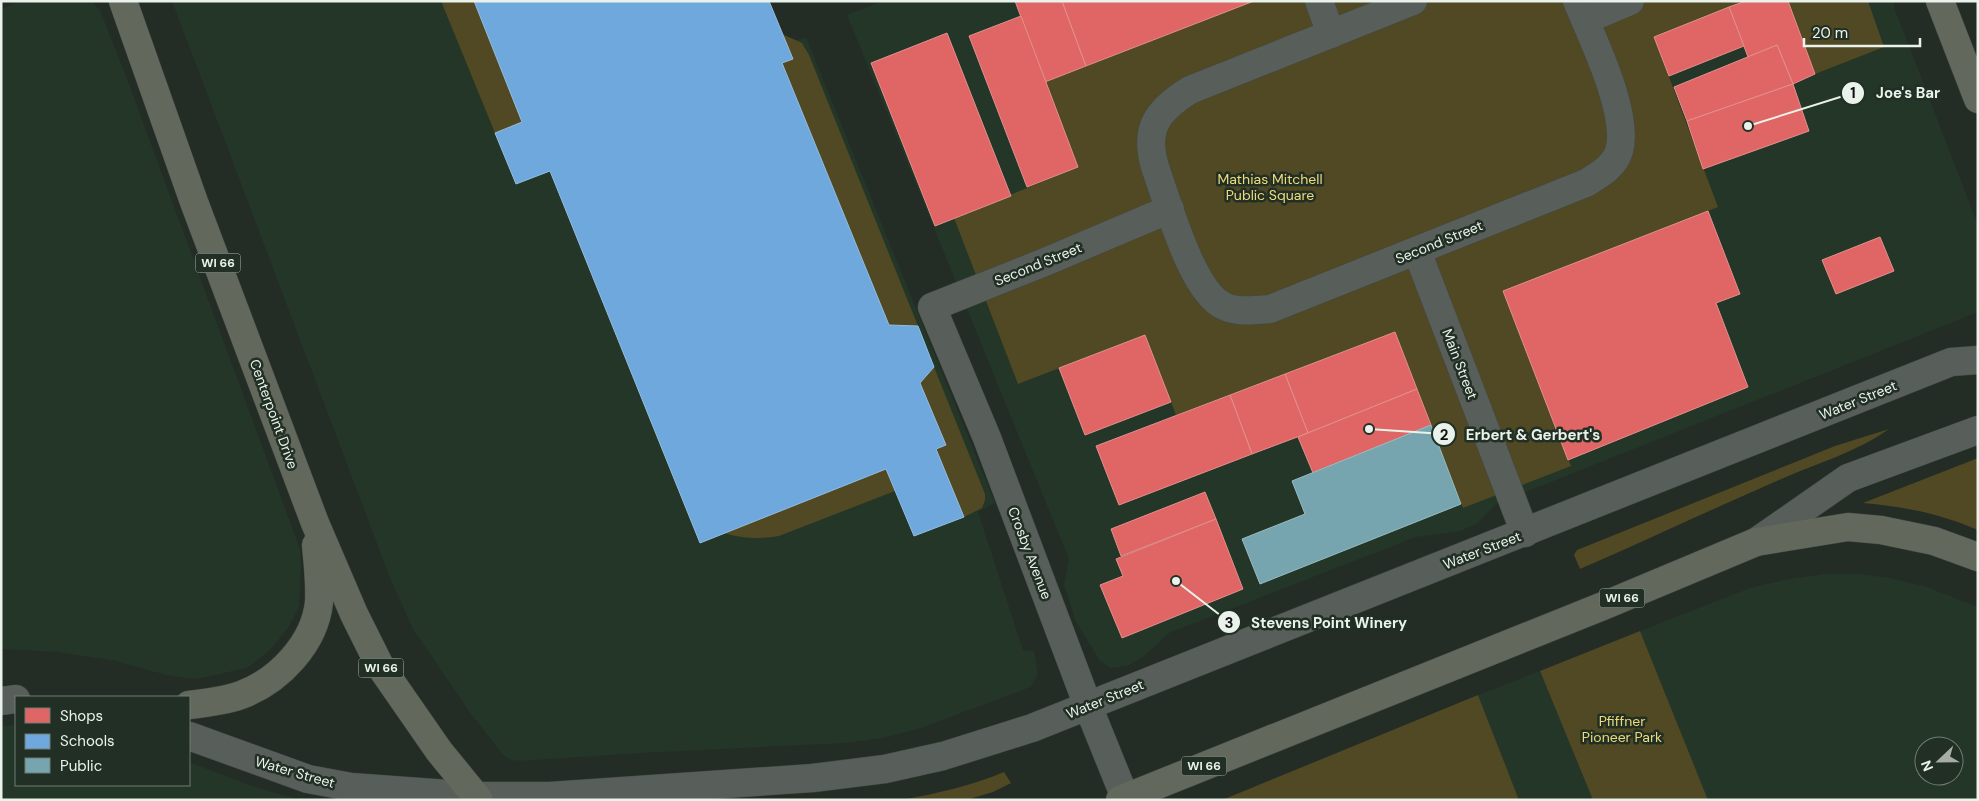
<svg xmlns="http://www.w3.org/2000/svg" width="1979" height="801" viewBox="0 0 1979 801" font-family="'DM Sans',sans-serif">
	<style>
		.built { fill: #233628; fill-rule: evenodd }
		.green { fill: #504924 }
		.shops { fill: #e06666; stroke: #e3908e }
		.schools { fill: #6fa8dc; stroke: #94bee0 }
		.public { fill: #76a5af; stroke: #99bcc1 }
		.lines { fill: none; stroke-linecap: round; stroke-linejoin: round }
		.minor-casing { stroke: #424943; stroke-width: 29 }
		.tertiary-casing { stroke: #424943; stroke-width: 29 }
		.primary-casing { stroke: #424943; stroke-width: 29 }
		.minor { stroke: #585e59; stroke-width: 28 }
		.tertiary { stroke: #585e59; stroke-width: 28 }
		.primary { stroke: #62695c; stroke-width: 28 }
		.labels { text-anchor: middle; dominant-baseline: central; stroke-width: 5; stroke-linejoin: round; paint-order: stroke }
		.shield { fill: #212f24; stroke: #aeb8af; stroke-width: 1 }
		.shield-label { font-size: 12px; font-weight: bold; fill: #eaf3eb }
		.park-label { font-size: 14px; fill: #efdb7b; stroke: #212f24 }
		.street-label { font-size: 14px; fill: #eaf3eb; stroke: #212f24 }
		.leader { fill: none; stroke: #eaf3eb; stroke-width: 2 }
		.callout-dot { fill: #eaf3eb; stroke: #212f24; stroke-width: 2 }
		.mark-label { font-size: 15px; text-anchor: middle; font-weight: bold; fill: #111 }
		.callout-label { font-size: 15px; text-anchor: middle; font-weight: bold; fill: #eaf3eb; stroke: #212f24; stroke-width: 5; stroke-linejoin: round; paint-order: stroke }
	</style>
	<rect width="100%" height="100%" fill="#242c26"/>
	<g class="built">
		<path d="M21,1H91L100,10L126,76L300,549L301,568L299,607L288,628L269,651L247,668L196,679L166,675L116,661L58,652L1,649V9Z"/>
		<path d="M172,1H769L786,44L806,37L995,503L978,512L1023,650L1034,651L1038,674L1031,687L918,729L883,738L846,743L641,753L520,761L512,760L505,757L471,714L413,629L390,578Z"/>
		<path d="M883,1H1894V7L1978,225V312L1496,504L1478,523L1461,531L1416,537L1169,633L1143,657L1127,666L1111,668L1100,661L1076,622L1064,585L1069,559L847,15Z"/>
		<path d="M1823,574H1859L1890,578L1927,587L1978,607V800H1708L1640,631L1750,588L1784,580ZM1924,746H1954V776H1924Z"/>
		<path d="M1540,671L1593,800H1519L1478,695Z"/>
		<path d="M16,725V785H189V762L249,785L300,800H1V726Z"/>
	</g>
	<g class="green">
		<path d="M441,1H474L522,122L495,133Z"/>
		<path d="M1254,1H1747L1654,37L1718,207L1503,291L1571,466L1463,508L1395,332L1176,415L1145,335L1018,384L954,218L1078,167L1045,82Z"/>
		<path d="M1788,1H1868L1884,47L1815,74Z"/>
		<path d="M782,34L802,43L809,55L918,326L889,325L782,63Z"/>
		<path d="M934,367L985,494V500L982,508L964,517L936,449L946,445L920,383Z"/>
		<path d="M1889,429C1855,453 1817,463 1779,480C1712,509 1647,540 1580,569L1574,555L1577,550L1835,446Z"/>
		<path d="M1978,458V530C1938,513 1905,507 1863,503Z"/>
		<path d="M886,469L895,491L779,536C759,539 743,539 724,533Z"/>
		<path d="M1640,631L1708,800H1593L1540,671Z"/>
		<path d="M1478,695L1519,800H1222Z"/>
		<path d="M1004,772L1011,783L993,792L966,800H902C937,793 971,786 1004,772Z"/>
	</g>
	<g class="shops">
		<path d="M1015,1H1062L1086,66L1045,82Z"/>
		<path d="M1062,1H1254L1086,66Z"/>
		<path d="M1746,1H1788L1815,74L1793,84L1777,45L1748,57L1729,7Z"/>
		<path d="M1729,7L1744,46L1669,76L1654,37Z"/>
		<path d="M1021,16L1078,167L1027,187L969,36Z"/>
		<path d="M947,33L1011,196L935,226L871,63Z"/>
		<path d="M1777,45L1793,84L1687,121L1674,87Z"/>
		<path d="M1793,84L1809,131L1703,169L1687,121Z"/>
		<path d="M1708,211L1740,294L1716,303L1748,387L1568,460L1503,291Z"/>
		<path d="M1880,237L1894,271L1836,294L1822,260Z"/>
		<path d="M1395,332L1417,389L1308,433L1285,374Z"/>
		<path d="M1145,335L1171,402L1085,435L1059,368Z"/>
		<path d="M1285,374L1308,433L1252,454L1230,395Z"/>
		<path d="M1417,389L1431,425L1313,473L1298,437Z"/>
		<path d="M1230,395L1252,454L1119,505L1096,446Z"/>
		<path d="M1205,492L1216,519L1121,556L1111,529Z"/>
		<path d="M1216,519L1243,589L1122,638L1100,585L1123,576L1116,559Z"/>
	</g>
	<path class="schools" d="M474,1H769L793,59L782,63L889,325L918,326L934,367L920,383L946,445L936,449L964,517L914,536L886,469L700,543L550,171L516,184L495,133L522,122Z"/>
	<path class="public" d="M1431,425L1461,504L1260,584L1242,539L1305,514L1292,481Z"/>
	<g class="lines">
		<g class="minor-casing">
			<g id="minor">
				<path d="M1319,1L1331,34"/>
				<path d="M1413,1L1190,90C1156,111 1143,130 1156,170C1168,203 1192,292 1224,306C1237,313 1256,310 1270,309L1586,183C1599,175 1614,167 1619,151C1630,114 1592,38 1577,1"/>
				<path d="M1585,20L1630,1"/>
				<path d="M1417,251L1525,533"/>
				<path d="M1126,800L1088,706L987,438L932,307L1045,262L1170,209"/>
			</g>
		</g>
		<g class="tertiary-casing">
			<g id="tertiary">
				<path d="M1756,542L1848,478L1978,430"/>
				<path d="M1,701L16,699"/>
				<path d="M189,736L308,779L351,787L475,796H550L813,778L885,769L943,756L1032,728L1951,362L1978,360"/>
			</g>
		</g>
		<g class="primary-casing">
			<g id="primary">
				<path d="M123,1L194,202L315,523L354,614L380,666L439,751L479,800"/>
				<path d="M1940,1L1978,99"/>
				<path d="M189,705C207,703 224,701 241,695C279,681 315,643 319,602C320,583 318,564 316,545"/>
				<path d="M1120,800L1603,606L1756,542L1848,527L1881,530L1934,541L1978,557"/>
			</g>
		</g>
		<use href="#minor" class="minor"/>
		<use href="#tertiary" class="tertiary"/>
		<use href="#primary" class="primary"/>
	</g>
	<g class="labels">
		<g class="shield">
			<rect x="195.5" y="253.5" width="45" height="19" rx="4"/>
			<rect x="1599.5" y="588.5" width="45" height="19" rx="4"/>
			<rect x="358.5" y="658.5" width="45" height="19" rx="4"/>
			<rect x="1181.5" y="756.5" width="45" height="19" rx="4"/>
		</g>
		<g class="shield-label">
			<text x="218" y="263">WI 66</text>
			<text x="1622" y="598">WI 66</text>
			<text x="381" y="668">WI 66</text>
			<text x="1204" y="766">WI 66</text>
		</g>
		<g class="park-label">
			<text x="1270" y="179">Mathias Mitchell<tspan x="1270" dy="16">Public Square</tspan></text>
			<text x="1622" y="721">Pfiffner<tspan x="1622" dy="16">Pioneer Park</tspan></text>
		</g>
		<g class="street-label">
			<text transform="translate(1439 242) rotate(-22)">Second Street</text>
			<text transform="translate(1038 264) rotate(-22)">Second Street</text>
			<text transform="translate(1460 364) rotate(69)">Main Street</text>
			<text transform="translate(1858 400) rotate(-22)">Water Street</text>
			<text transform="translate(274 414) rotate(70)">Centerpoint Drive</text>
			<text transform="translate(1482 550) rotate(-21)">Water Street</text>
			<text transform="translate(1030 553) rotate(69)">Crosby Avenue</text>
			<text transform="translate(1105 699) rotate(-22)">Water Street</text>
			<text transform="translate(295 772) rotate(16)">Water Street</text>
		</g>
	</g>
	<path class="leader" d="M1748 126L1853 93M1369 429L1444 434M1176 581L1229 622"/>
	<g class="callout-dot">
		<circle cx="1748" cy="126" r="5"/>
		<circle cx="1369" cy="429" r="5"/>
		<circle cx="1176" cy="581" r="5"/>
		<circle cx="1853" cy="93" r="12"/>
		<circle cx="1444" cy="434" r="12"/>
		<circle cx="1229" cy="622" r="12"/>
	</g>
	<g class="mark-label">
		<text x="1853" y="98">1</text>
		<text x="1444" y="440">2</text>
		<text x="1229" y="628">3</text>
	</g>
	<g class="callout-label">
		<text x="1908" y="98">Joe's Bar</text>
		<text x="1533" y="440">Erbert &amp; Gerbert's</text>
		<text x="1329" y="628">Stevens Point Winery</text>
	</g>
	<rect width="1979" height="801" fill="none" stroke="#eaf3eb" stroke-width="5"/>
	<rect x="15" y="696" width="175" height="90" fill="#212f24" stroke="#717d74"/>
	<rect x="25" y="708" width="25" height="15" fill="#e06666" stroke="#717d74"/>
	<text x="60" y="721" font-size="15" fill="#eaf3eb">Shops</text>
	<rect x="25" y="734" width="25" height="15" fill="#6fa8dc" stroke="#717d74"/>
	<text x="60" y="746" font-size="15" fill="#eaf3eb">Schools</text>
	<rect x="25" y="758" width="25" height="15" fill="#76a5af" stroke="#717d74"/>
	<text x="60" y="771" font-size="15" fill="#eaf3eb">Public</text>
	<g transform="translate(1939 761) rotate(248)"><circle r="24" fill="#212f24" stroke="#717d74"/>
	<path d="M0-4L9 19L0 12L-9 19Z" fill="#a5ada6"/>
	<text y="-8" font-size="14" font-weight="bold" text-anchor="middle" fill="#eaf3eb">N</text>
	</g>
	<path d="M1804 38v8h116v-8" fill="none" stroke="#eaf3eb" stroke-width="2.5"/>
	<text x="1812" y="38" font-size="15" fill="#eaf3eb" stroke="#212f24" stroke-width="4" paint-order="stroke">20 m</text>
</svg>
